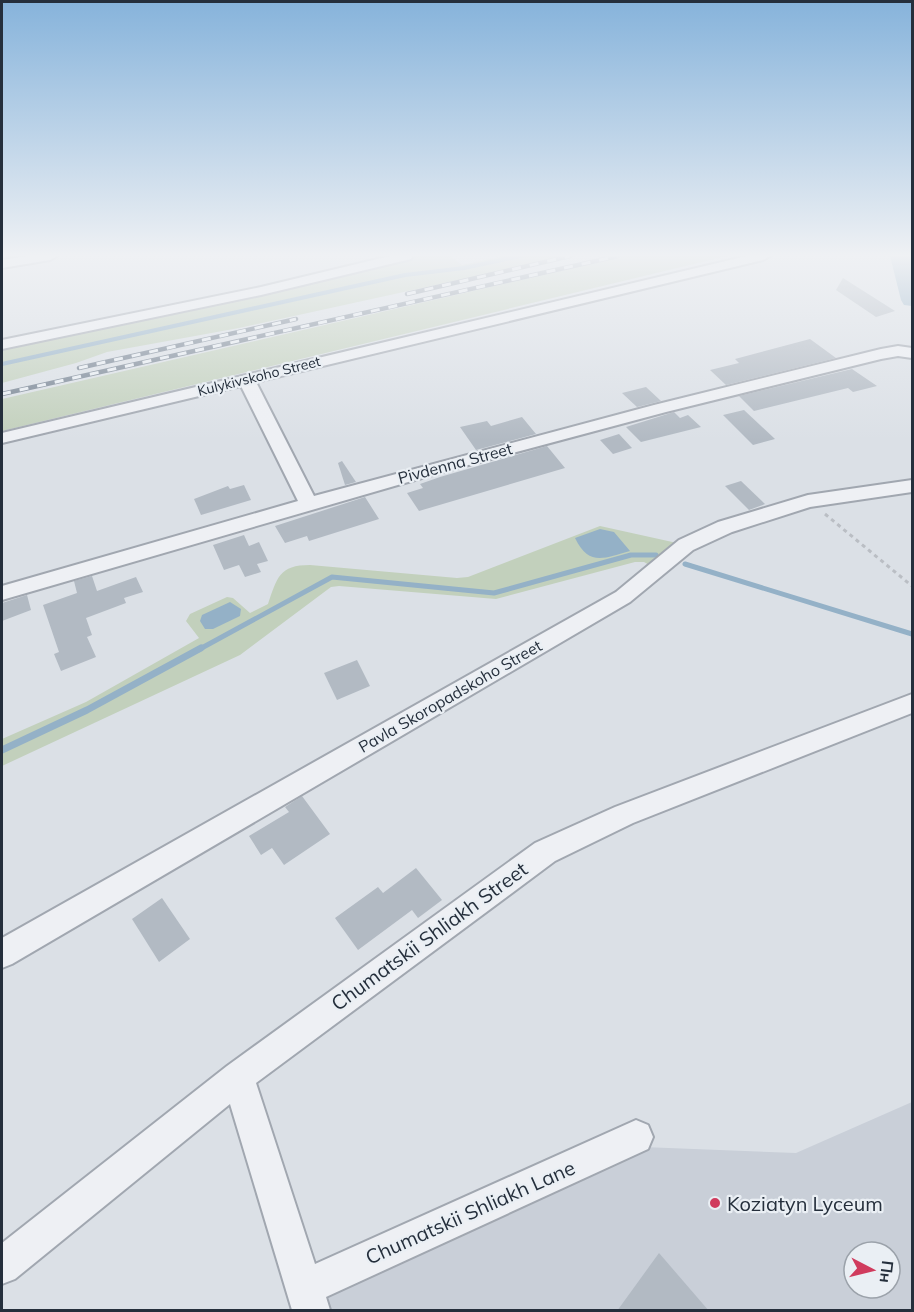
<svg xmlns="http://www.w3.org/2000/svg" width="914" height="1312" viewBox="0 0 914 1312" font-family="Mulish,sans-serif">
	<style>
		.built { fill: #c9cfd8; fill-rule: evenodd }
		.green { fill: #c2d0bc }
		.water { fill: #94b1c7 }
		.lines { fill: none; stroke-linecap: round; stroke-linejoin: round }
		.stream-far2 { stroke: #94b1c7; stroke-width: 4 }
		.stream-far1 { stroke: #94b1c7; stroke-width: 5 }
		.stream { stroke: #94b1c7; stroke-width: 7 }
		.river { fill: #94b1c7; fill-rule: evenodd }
		.building { fill: #b2bac3 }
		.minor-casing { stroke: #a1a7b0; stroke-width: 4 }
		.path { stroke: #babec4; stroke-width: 3; stroke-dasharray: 4 4; stroke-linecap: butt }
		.minor { fill: #eef0f4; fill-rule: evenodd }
		.rail-casing { stroke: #748190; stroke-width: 4.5 }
		.rail { stroke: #eaeff4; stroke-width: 3; stroke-dasharray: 9; stroke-linecap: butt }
		.poi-dot { fill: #d03b5d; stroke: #eaeff4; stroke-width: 2 }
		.labels { text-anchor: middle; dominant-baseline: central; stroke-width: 4.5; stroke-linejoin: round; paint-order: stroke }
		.far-street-label { font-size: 14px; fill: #252f3c; stroke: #eaeff4 }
		.street-label { font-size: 16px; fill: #252f3c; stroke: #eaeff4 }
		.near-street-label { font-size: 20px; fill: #252f3c; stroke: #eaeff4 }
		.near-poi-label { font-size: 20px; fill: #252f3c; stroke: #eaeff4; text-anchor: start }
	</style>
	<rect width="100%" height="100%" fill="#dbe0e6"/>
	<path class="built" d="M912,1102V1310H326L321,1290L643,1147L796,1153ZM854,1252H890V1288H854Z"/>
	<g class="green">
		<path d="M406,256H450L462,265L504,256H568L239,328L107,352L76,363L2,383V345L261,291Z"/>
		<path d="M626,256H727L2,431V399Z"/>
		<path d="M600,526L686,545L658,570L644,562H635L496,599L339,586L331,587L240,655L2,766V739L86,702L199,638L186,621L190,614L227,597L233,598L250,613L268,604C277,578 279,565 310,565L457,578L468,577Z"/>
	</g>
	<g class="water">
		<path d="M600,529L614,532L630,551C604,558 589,567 575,538Z"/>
		<path d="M230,602L241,609L240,616L213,629H205L200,621L202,615Z"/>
	</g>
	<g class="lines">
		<path class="stream-far2" d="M2,364L405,275L464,268L521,256"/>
		<g class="stream-far1">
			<path d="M685,564L912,634"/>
			<path d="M198,650L332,577L494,593L631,555H656"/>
		</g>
		<path class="stream" d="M2,750L87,710L201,648"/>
		<path class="river" d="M890,256H910L912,264V306L904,305L901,300Z"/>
	</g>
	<g class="building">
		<path d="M843,278L895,311L876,317L836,290Z"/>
		<path d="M810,339L836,358L726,385L710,370L739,363L735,359Z"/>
		<path d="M852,369L877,386L853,392L848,388L754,411L739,396Z"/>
		<path d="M646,387L661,401L637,407L622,393Z"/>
		<path d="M744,410L775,439L753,445L723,415Z"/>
		<path d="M674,412L680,418L688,415L701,427L641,442L626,427Z"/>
		<path d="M522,417L536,434L476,450L460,427L487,421L491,426Z"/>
		<path d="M619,434L632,448L613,454L600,440Z"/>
		<path d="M547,446L565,468L419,511L407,493L423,488L420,484L440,477Z"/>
		<path d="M342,461L356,482L345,485L338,463Z"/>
		<path d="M741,481L765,504L749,510L725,486Z"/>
		<path d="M244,485L251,500L201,515L194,499L228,486L230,489Z"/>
		<path d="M365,497L379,519L309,541L307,536L285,543L275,526Z"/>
		<path d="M244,535L249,546L259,542L268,561L257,564L261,572L245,577L239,565L224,570L213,545Z"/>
		<path d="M92,576L97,591L136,577L143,592L124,598L126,603L86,618L92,635L87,637L96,657L61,671L54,654L59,652L43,605L77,593L74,581Z"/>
		<path d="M27,595L31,610L2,621V603Z"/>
		<path d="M357,660L370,686L337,700L324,673Z"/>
		<path d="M302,796L330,834L284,865L272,848L261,855L249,836L289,812L285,807Z"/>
		<path d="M416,868L442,900L418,918L412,910L358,950L335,918L378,887L383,893Z"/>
		<path d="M162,898L190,939L159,962L132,919Z"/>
		<path d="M659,1253L709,1311H617Z"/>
	</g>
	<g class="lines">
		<g class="minor-casing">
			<g id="minor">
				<path d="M27,256H57L50,260L2,268V260Z"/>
				<path d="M390,256H413L411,259L261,295L2,349V340L261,287Z"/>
				<path d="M747,256H770L763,260L256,382L314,496L654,405L881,349L898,346L912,348V358L898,356L881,359L666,412L446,471L2,600V586L298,501L241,386L2,443V433Z"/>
				<path d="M912,480V492L810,507L732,532L693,550L630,602L12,964L2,968V938L616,592L679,540L718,522L808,495Z"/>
				<path d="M912,694V713L633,823L555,861L256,1083L315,1264L636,1120L648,1125L653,1137L648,1149L326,1297L330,1310H292L230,1104L15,1279L2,1284V1243L227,1066L535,843L615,807Z"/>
			</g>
		</g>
		<path class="path" d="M825,514L912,586"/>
		<use href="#minor" class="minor"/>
		<g class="rail-casing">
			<g id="rail">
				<path d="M407,294L570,256"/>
				<path d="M79,368L296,319"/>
				<path d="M2,394L618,256"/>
			</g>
		</g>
		<use href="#rail" class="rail"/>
	</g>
	<linearGradient id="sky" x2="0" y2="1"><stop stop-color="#86b3db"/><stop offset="0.58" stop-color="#eff1f4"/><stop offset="1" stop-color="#eff1f4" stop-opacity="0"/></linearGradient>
	<rect width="914" height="440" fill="url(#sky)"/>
	<circle class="poi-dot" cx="715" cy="1203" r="6"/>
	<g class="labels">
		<g class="far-street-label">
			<text transform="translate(259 376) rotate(-14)">Kulykivskoho Street</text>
		</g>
		<g class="street-label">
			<text transform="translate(455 463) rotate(-15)">Pivdenna Street</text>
			<text transform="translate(450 696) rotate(-30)">Pavla Skoropadskoho Street</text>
		</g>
		<g class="near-street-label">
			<text transform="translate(429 936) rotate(-36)">Chumatskii Shliakh Street</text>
			<text transform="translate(470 1212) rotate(-24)">Chumatskii Shliakh Lane</text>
		</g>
		<g class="near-poi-label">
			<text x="727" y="1203">Koziatyn Lyceum</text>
		</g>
	</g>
	<rect width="914" height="1312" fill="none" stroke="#252f3c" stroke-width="6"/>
	<g transform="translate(872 1270) rotate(97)"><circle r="28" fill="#eaeff4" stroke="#9ba2aa" stroke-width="1.5"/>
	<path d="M0-4.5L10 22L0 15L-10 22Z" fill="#d03b5d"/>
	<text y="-9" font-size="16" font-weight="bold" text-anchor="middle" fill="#252f3c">Пн</text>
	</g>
</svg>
